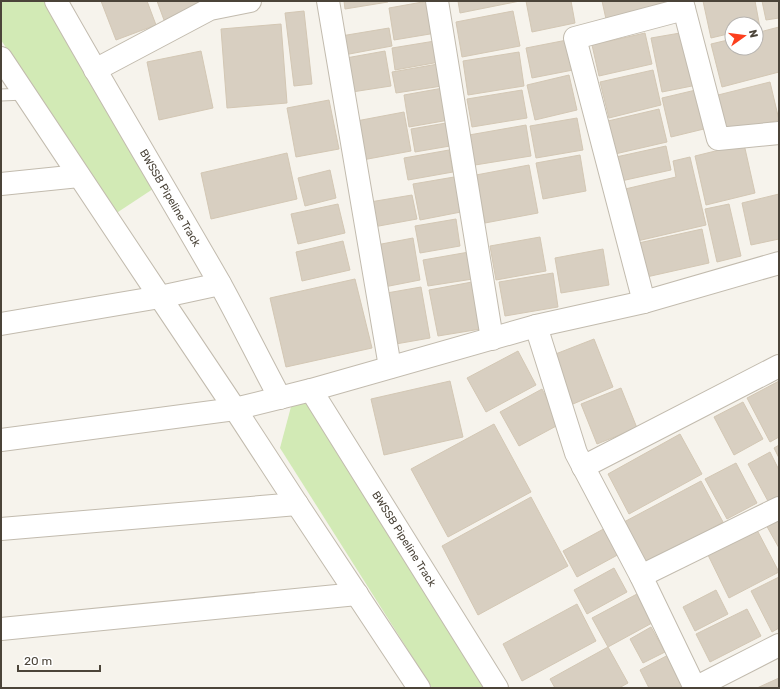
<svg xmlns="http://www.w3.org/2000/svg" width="780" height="689" viewBox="0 0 780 689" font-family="Rubik,sans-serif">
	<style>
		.green { fill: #d2eab5 }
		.building { fill: #d8cfc1; stroke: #d3c7b4 }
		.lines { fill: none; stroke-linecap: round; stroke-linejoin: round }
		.service-casing { stroke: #c2bbae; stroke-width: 13 }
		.minor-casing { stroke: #c2bbae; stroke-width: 24 }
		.service { stroke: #fff; stroke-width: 11 }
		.minor { stroke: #fff; stroke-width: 22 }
		.labels { text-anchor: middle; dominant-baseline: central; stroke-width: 3; stroke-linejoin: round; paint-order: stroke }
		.street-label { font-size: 11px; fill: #4b4439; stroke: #fff }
	</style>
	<rect width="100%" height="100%" fill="#f6f3ec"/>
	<g class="green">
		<path d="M1,1H45L162,183L115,214L1,40Z"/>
		<path d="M309,397L490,688H432L280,448L292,403Z"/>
	</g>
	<g class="building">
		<path d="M101,1H147L156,25L116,40Z"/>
		<path d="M157,1H221V2L164,20Z"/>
		<path d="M344,1H387L388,2L345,9Z"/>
		<path d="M428,1L436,33L394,40L389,8Z"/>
		<path d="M458,1H520L460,13Z"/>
		<path d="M526,1H571L575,23L532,32Z"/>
		<path d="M602,1H672L606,19Z"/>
		<path d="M703,1H755L760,28L756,29V24H732V33L711,38Z"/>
		<path d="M762,1H779V18L766,20Z"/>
		<path d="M304,11L312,84L294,86L285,13Z"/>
		<path d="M513,11L520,46L462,57L456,22Z"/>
		<path d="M281,24L287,103L227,108L221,29Z"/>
		<path d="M779,27V72L722,87L711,44L732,39V48H756V33Z"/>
		<path d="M389,28L392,46L344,55L341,36Z"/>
		<path d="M686,32L697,85L662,92L651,38Z"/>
		<path d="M645,33L652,64L599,76L592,45Z"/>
		<path d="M441,40L445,61L395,70L392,48Z"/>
		<path d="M567,40L573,70L532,78L526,48Z"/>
		<path d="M201,51L213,108L159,120L147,62Z"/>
		<path d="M385,51L391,86L352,92L346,58Z"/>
		<path d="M519,52L524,86L468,95L463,61Z"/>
		<path d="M438,64L442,86L396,93L392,72Z"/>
		<path d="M653,70L661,105L609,118L600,82Z"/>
		<path d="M569,75L577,110L535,120L527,85Z"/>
		<path d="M770,82L779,120L727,133L718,95Z"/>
		<path d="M443,88L449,120L409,127L404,95Z"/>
		<path d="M700,89L708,128L671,137L662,98Z"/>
		<path d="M522,90L527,118L472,127L467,99Z"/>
		<path d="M329,100L339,149L296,157L287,108Z"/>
		<path d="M659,109L667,142L615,154L608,121Z"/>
		<path d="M404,112L411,151L357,161L351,122Z"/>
		<path d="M577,118L583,150L536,158L530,126Z"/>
		<path d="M446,123L450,146L415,152L411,129Z"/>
		<path d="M526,125L531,156L475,165L469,135Z"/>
		<path d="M744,144L755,193L706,205L695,156Z"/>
		<path d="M666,146L671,170L621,181L616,157Z"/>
		<path d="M449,150L453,172L408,180L404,158Z"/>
		<path d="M287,153L297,199L211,219L201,173Z"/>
		<path d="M580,155L586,191L543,199L536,163Z"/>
		<path d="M690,157L706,225L633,242L621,190L676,177L673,161Z"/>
		<path d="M529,165L538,213L485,223L476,175Z"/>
		<path d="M330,170L336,198L305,206L298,178Z"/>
		<path d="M460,176L466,211L420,220L413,184Z"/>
		<path d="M779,194V239L751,245L742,203Z"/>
		<path d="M412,195L417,219L368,228L364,203Z"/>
		<path d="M338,204L345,233L298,244L291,214Z"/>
		<path d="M729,204L741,256L717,262L705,209Z"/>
		<path d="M456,219L460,246L420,253L415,226Z"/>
		<path d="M702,229L709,263L642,278L634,244Z"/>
		<path d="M540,237L546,271L496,280L490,246Z"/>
		<path d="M413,238L420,280L379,288L371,246Z"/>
		<path d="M343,241L350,270L302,281L296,252Z"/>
		<path d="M603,249L609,285L561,293L555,258Z"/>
		<path d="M469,252L473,279L428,286L423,260Z"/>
		<path d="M553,273L558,307L505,316L499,282Z"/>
		<path d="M355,279L372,348L286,367L270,298Z"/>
		<path d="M472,282L481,329L438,336L429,290Z"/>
		<path d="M421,287L430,338L390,345L381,294Z"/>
		<path d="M594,339L613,387L573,404L553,355Z"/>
		<path d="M518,351L536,385L486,412L467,378Z"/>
		<path d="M450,381L463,437L384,455L371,399Z"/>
		<path d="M779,381V437L770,442L747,398Z"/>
		<path d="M621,388L637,428L597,444L581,404Z"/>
		<path d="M542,389L560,424L519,446L500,412Z"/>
		<path d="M743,402L763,439L734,455L714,417Z"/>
		<path d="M494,424L531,492L448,537L411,469Z"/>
		<path d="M680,434L702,474L629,514L608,474Z"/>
		<path d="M779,445V458L774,448Z"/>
		<path d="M770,452L779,470V497L769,503L748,464Z"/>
		<path d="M736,463L757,503L727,519L705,479Z"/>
		<path d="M701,481L723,522L647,564L624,522Z"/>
		<path d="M531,497L568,566L478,615L442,546Z"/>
		<path d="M779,515V548L765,523Z"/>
		<path d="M609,526L623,552L577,577L563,551Z"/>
		<path d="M757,530L779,572L729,598L708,555Z"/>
		<path d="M614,568L627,592L587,614L574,590Z"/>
		<path d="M779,577V628L772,632L751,591Z"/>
		<path d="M716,590L728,614L695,631L683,607Z"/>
		<path d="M637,594L652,623L608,647L592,618Z"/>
		<path d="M577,604L596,641L522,681L503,644Z"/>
		<path d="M747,609L761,636L710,662L696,634Z"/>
		<path d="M651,627L665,652L643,663L630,639Z"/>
		<path d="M608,647L628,683L619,688H555L550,679Z"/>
		<path d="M670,654L688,688H649L640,670Z"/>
		<path d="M779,678V688H757Z"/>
	</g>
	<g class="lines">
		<g class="service-casing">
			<path id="service" d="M1,95L25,94"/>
		</g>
		<g class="minor-casing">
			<g id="minor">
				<path d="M56,1C109,95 165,188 219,282C240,320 259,359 280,398"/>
				<path d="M328,1L390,367"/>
				<path d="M437,1L492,339"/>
				<path d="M682,1L718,139L779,133"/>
				<path d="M1,58L160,297L235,409L297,504L419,688"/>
				<path d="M95,70L210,9L250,1"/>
				<path d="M1,184L79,176"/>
				<path d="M644,302L575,38L684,9"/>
				<path d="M1,324L160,297L220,284"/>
				<path d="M536,326L576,453L641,576L695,688L779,645"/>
				<path d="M311,390L497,688"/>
				<path d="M1,440L235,409L311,390L536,326L644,302L779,263"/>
				<path d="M583,467L779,366"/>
				<path d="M1,529L297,504"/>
				<path d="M641,576L779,508"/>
				<path d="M1,629L357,594"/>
			</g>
		</g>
		<use href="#service" class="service"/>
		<use href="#minor" class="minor"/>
	</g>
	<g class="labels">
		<g class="street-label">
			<text transform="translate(170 198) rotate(60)">BWSSB Pipeline Track</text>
			<text transform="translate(404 539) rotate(58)">BWSSB Pipeline Track</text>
		</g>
	</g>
	<rect width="780" height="689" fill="none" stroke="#4b4439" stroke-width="4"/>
	<g transform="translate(744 36) rotate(76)"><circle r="19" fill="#ffffff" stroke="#b7b4b0"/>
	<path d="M0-3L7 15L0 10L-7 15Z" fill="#fc3f1d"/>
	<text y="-6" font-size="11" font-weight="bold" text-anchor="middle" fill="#4b4439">N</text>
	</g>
	<path d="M18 665v6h82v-6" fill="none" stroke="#4b4439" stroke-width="2"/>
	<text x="24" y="665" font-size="12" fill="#4b4439" stroke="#ffffff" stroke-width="3" paint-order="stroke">20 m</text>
</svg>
